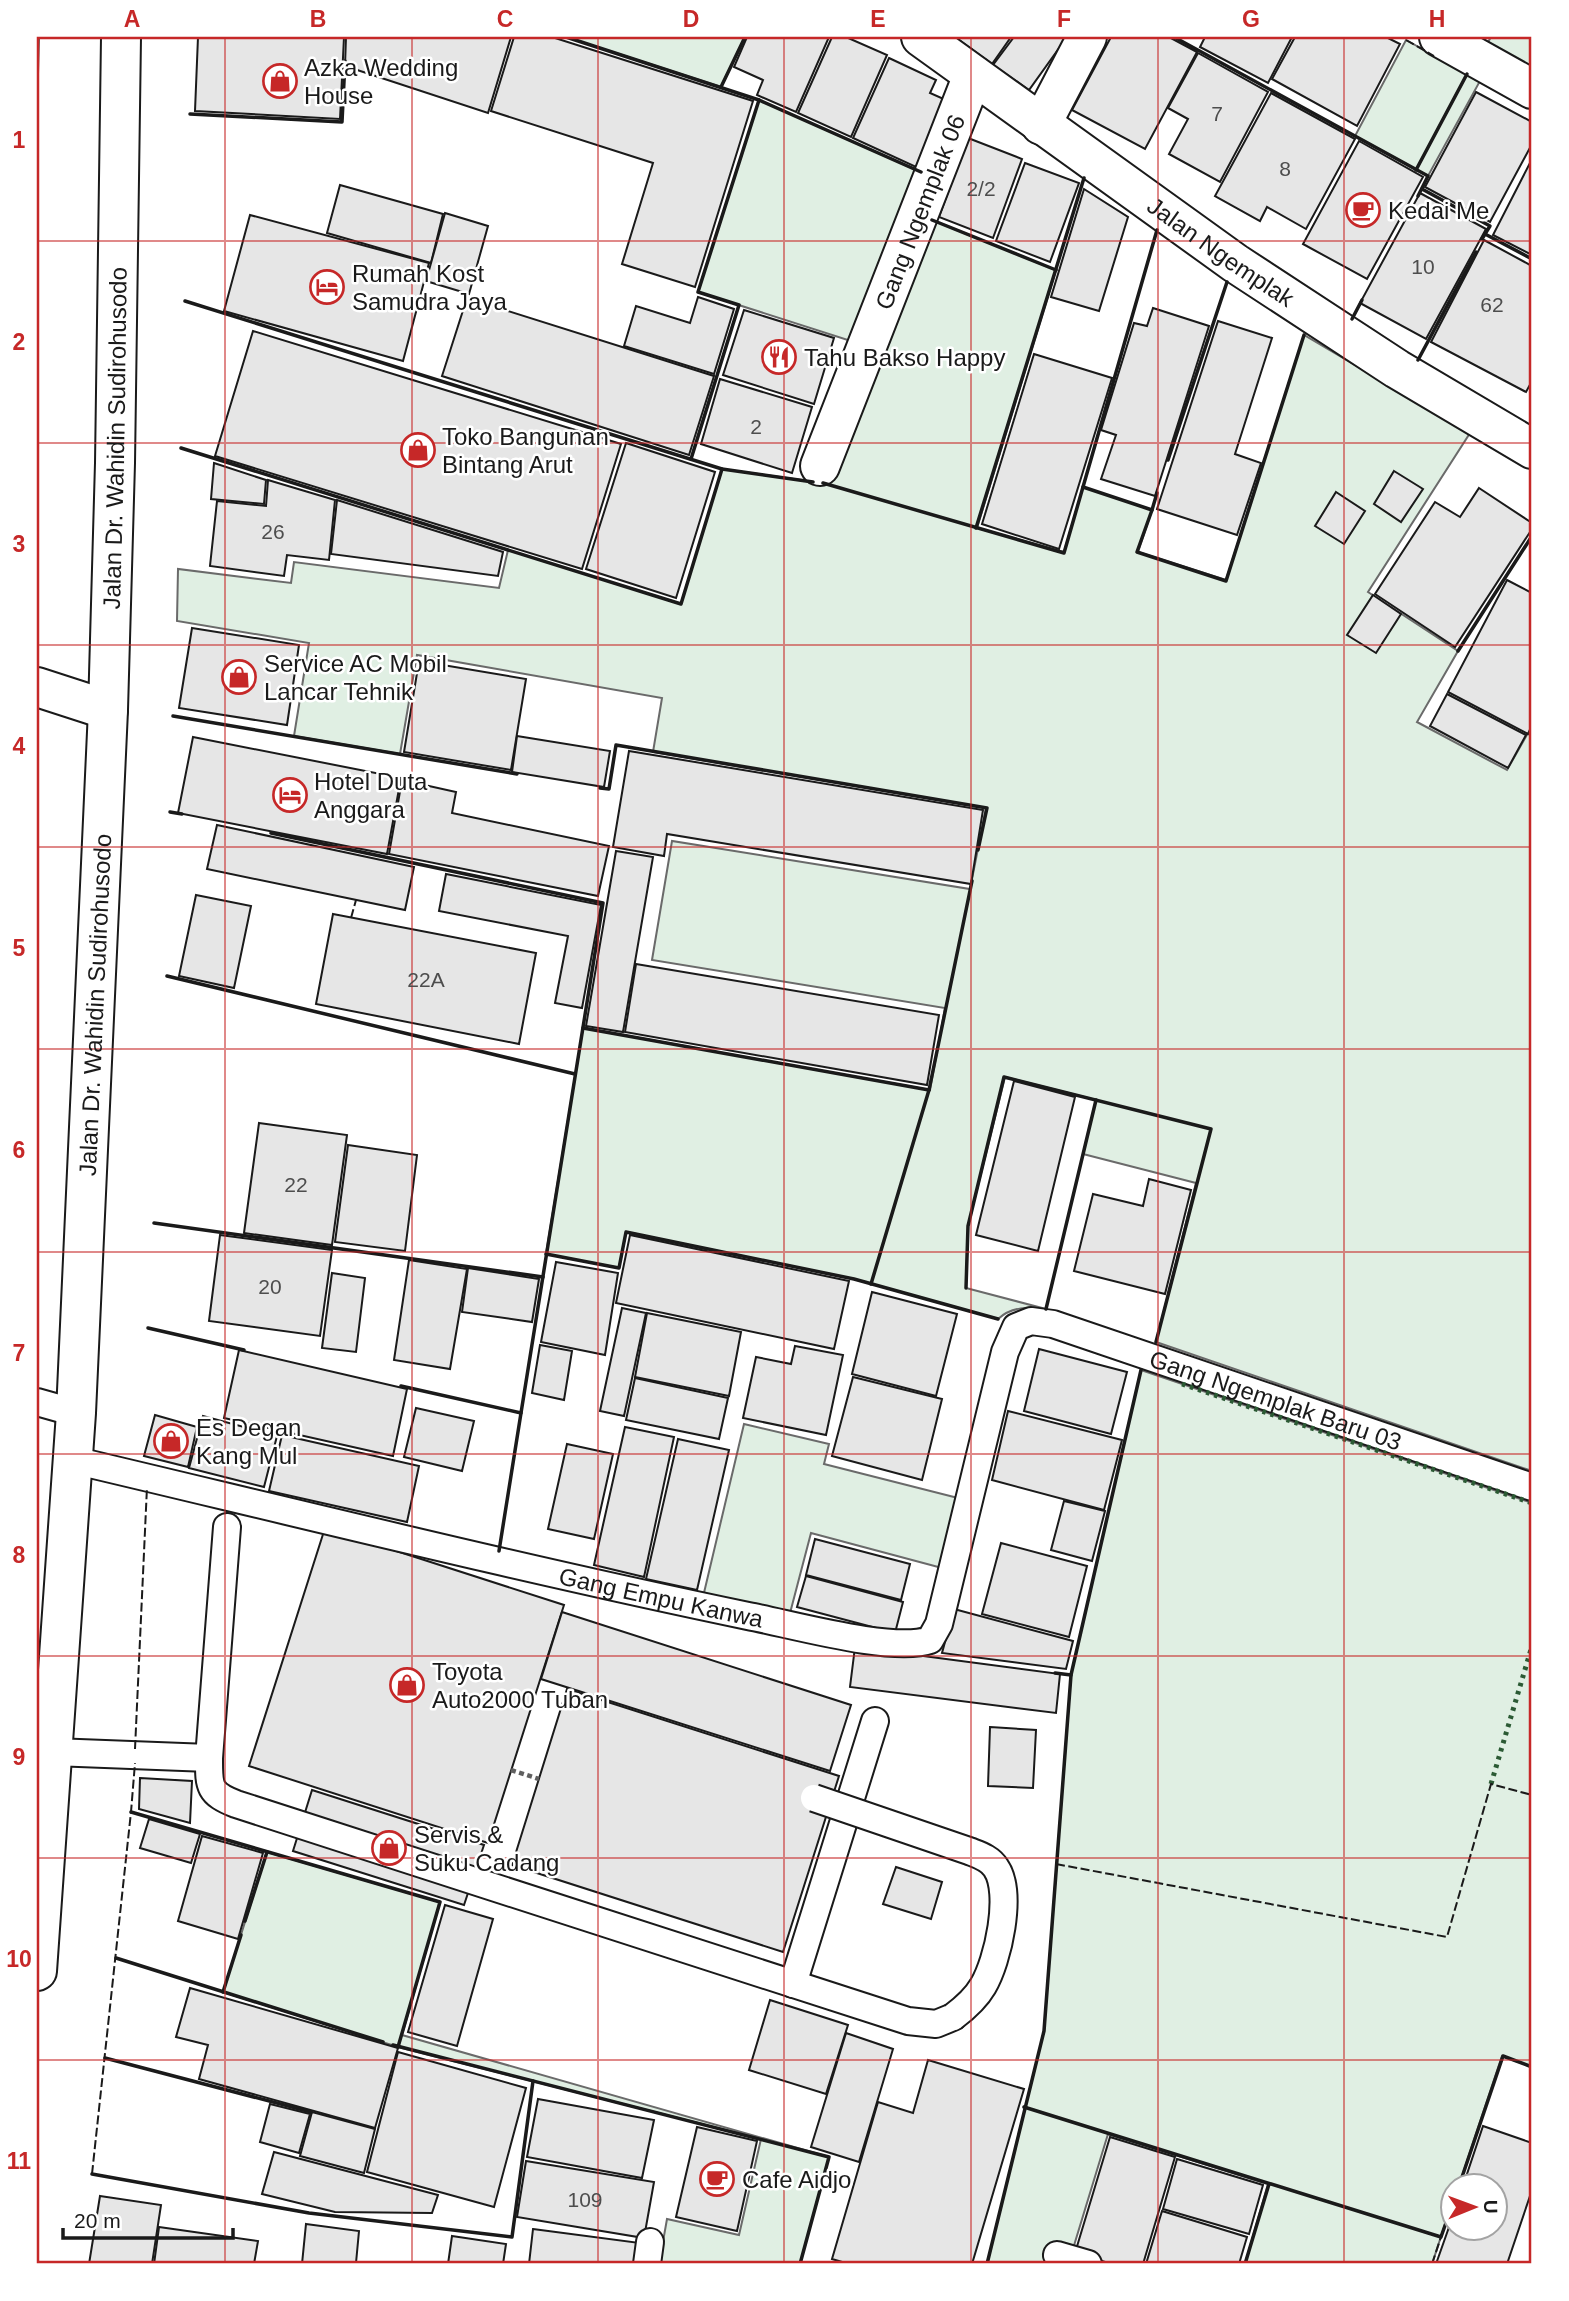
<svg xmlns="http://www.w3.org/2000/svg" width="1569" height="2301" viewBox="0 0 1569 2301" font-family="Arial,sans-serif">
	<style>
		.green { fill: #e0efe3; stroke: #6a6a6a; stroke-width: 2 }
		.building { fill: #e6e6e6; stroke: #1a1a1a; stroke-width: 2 }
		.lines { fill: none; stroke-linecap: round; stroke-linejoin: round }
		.lane-casing { stroke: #1a1a1a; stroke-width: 30 }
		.street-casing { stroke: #1a1a1a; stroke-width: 42 }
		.highway-casing { stroke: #1a1a1a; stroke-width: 42 }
		.path { stroke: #5f5f5f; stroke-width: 4.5; stroke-dasharray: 5 3.5; stroke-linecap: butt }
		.lane { stroke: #fff; stroke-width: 26 }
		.street { stroke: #fff; stroke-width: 38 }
		.highway { stroke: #fff; stroke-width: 38 }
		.lane-bridge-casing { stroke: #1a1a1a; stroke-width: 30; stroke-linecap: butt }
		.lane-bridge { stroke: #fff; stroke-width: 26 }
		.hedge { stroke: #2b5a34; stroke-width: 5; stroke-dasharray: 3.5 5; stroke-linecap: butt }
		.fence { stroke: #1a1a1a; stroke-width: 2; stroke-dasharray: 9 3.5; stroke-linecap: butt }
		.wall { stroke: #1a1a1a; stroke-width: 3.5 }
		.grid { fill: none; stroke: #c62828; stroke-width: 2; stroke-opacity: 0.55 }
		.labels { text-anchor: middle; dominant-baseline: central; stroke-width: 5; stroke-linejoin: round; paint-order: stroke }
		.number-label { font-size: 21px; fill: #4d4d4d }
		.poi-label { font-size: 24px; fill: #1a1a1a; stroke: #fff; text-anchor: start }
		.street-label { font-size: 24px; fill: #1a1a1a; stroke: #fff }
		.neatline { fill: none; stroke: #c62828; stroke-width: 2.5 }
		.grid-label { font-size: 23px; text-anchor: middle; font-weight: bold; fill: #c62828 }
	</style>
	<rect width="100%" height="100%" fill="#fff"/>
	<g class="green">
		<path d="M566,37H745L721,87Z"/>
		<path d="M1491,37H1532V76L1484,49Z"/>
		<path d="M1406,40L1480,81L1428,176L1355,136Z"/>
		<path d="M759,100L921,172L854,342L698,292Z"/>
		<path d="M932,220L1056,270L977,528L1064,552L1083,487L1152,510L1138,552L1226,580L1304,335L1470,433L1368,592L1458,651L1417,722L1507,770L1532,726V1471L1156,1342L1196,1183L1083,1154L1096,1100L1005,1077L968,1226L966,1288L1046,1309C1029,1307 1012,1306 998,1319L854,1279L626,1232L619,1268L546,1254L583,1028L930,1090L945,1008L652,960L672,841L970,889L986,808L653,752L662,698L417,655L400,754L294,736L309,643L177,621L178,569L291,583L294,562L499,588L508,550L681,604L722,469L830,484Z"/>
		<path d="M1141,1370L1532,1503V2067L1502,2056L1459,2185L1454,2186L1453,2200L1432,2264H1245L1268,2184L1108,2134L1072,2252L1050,2264H987L1044,2031L1071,1675Z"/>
		<path d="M744,1424L829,1444L824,1464L958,1498L942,1568L811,1533L789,1617L703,1597Z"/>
		<path d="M267,1852L440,1902L402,2035L829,2157L800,2264H659L667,2219L739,2235L761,2139L398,2047L223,1992Z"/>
	</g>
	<g class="building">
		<path d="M198,37H344L340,119L195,111Z"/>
		<path d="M346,37H511L488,113L345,66Z"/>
		<path d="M514,37H552L753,101L695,287L622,264L653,163L491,111Z"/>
		<path d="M747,37H829L796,112L757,95L763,80L734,67Z"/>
		<path d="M832,37H846L887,55L851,137L798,113Z"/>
		<path d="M955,37H1011L992,64Z"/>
		<path d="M1014,37H1067L1029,90L993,65Z"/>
		<path d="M1111,37H1169L1197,52L1145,149L1072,110Z"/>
		<path d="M1205,37H1292L1268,83L1200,47Z"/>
		<path d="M1295,37H1386L1400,44L1357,126L1272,79Z"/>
		<path d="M1198,53L1268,92L1220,182L1169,154L1188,119L1168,108Z"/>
		<path d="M889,58L936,80L930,93L946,100L916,167L853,138Z"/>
		<path d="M1476,92L1532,122V144L1490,222L1425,187Z"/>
		<path d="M1271,93L1355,139L1306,229L1267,207L1260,221L1215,196Z"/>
		<path d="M968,138L1022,159L993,238L939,217Z"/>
		<path d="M1359,141L1423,177L1367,279L1303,244Z"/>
		<path d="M1532,159V255L1493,235Z"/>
		<path d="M1025,163L1079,183L1050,262L996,241Z"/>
		<path d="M340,185L443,214L431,263L327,233Z"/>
		<path d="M1084,189L1128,217L1099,311L1051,297Z"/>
		<path d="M1420,193L1486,229L1426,339L1360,303Z"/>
		<path d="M445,213L488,226L469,294L426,281Z"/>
		<path d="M250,215L429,263L403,361L224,311Z"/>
		<path d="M1484,240L1532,266V381L1526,392L1431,342Z"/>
		<path d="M698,297L734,309L714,374L624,346L636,306L690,323Z"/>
		<path d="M467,298L714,376L689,455L442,376Z"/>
		<path d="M1153,308L1209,326L1155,496L1101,479L1116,435L1101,430L1134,323L1147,326Z"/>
		<path d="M744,310L834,338L814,404L723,375Z"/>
		<path d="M1218,321L1272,338L1235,454L1261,463L1237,535L1157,509Z"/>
		<path d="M253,331L621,444L582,569L215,456Z"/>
		<path d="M1034,354L1112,378L1059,549L982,524Z"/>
		<path d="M720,379L812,407L792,473L701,444Z"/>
		<path d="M626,443L715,472L676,598L586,569Z"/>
		<path d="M214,463L266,480L264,504L211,499Z"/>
		<path d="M1394,471L1423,489L1401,522L1374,504Z"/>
		<path d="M268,480L335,500L329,560L287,555L284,576L210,566L217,501L266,506Z"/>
		<path d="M1479,488L1532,523V529L1455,647L1375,594L1435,502L1460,517Z"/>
		<path d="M1336,492L1365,511L1344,544L1315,526Z"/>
		<path d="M337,500L503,552L498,576L331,554Z"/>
		<path d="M1507,580L1532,593V725L1528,734L1448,692Z"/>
		<path d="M1373,595L1401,614L1376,653L1347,635Z"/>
		<path d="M192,628L299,645L287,725L179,708Z"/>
		<path d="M419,661L526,679L511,770L404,752Z"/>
		<path d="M1447,694L1526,735L1508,768L1430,726Z"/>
		<path d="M517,736L610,751L604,787L512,772Z"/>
		<path d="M193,737L401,778L387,854L178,813Z"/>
		<path d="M629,751L983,810L971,884L667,834L664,856L613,847Z"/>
		<path d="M402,780L456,792L452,813L609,846L598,896L389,854Z"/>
		<path d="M217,825L414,867L405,910L207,869Z"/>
		<path d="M616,851L653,857L623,1032L586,1026Z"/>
		<path d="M446,874L601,905L582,1008L555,1003L568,936L439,911Z"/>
		<path d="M196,895L251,906L234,988L179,976Z"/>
		<path d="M333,914L536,953L519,1044L316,1004Z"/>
		<path d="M636,964L939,1015L927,1085L625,1032Z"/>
		<path d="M1014,1081L1075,1097L1038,1251L976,1235Z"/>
		<path d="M259,1123L347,1135L332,1245L244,1233Z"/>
		<path d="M348,1145L417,1155L405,1251L335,1242Z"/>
		<path d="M1149,1179L1191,1190L1165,1294L1074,1271L1093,1194L1143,1206Z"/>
		<path d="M220,1235L332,1250L320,1336L209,1321Z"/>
		<path d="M630,1235L849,1281L834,1349L616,1303Z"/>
		<path d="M409,1260L467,1269L450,1369L394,1360Z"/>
		<path d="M556,1262L618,1273L605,1355L541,1342Z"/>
		<path d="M468,1268L539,1279L532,1322L462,1312Z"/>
		<path d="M332,1273L365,1278L356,1352L322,1348Z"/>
		<path d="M872,1292L957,1314L936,1396L852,1374Z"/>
		<path d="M622,1308L646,1313L624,1416L600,1411Z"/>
		<path d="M647,1313L741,1332L729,1396L635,1377Z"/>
		<path d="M540,1345L572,1351L564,1400L532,1393Z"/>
		<path d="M795,1346L843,1355L826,1435L743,1418L756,1357L791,1364Z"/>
		<path d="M1039,1349L1127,1372L1111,1434L1024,1411Z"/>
		<path d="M239,1350L407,1389L393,1456L224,1418Z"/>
		<path d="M853,1377L942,1399L922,1480L832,1456Z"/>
		<path d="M635,1378L728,1398L719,1439L626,1420Z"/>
		<path d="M416,1408L474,1421L462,1471L404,1457Z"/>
		<path d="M1008,1411L1122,1440L1104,1510L992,1480Z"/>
		<path d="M155,1415L197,1427L188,1467L144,1456Z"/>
		<path d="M203,1416L277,1436L264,1487L189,1468Z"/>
		<path d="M625,1427L674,1437L644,1577L594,1565Z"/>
		<path d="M282,1435L419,1466L407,1522L269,1491Z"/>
		<path d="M678,1439L729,1450L697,1590L646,1579Z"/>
		<path d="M567,1444L613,1454L594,1539L548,1529Z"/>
		<path d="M1064,1501L1105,1511L1092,1561L1051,1550Z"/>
		<path d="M325,1528L564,1605L488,1843L249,1766Z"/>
		<path d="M815,1539L910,1564L901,1600L806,1575Z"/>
		<path d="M1001,1543L1087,1566L1069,1637L982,1614Z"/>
		<path d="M806,1576L903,1602L895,1633L797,1607Z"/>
		<path d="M954,1609L1073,1641L1066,1669L942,1653Z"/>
		<path d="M562,1612L851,1705L830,1771L541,1679Z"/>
		<path d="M855,1647L1060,1674L1056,1713L850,1687Z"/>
		<path d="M567,1689L839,1776L783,1952L512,1865Z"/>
		<path d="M990,1727L1036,1730L1033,1788L988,1786Z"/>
		<path d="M140,1778L192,1781L190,1823L139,1809Z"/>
		<path d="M312,1790L484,1845L464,1905L293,1851Z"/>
		<path d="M149,1819L200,1834L191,1863L140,1848Z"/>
		<path d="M202,1836L263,1853L238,1939L178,1921Z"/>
		<path d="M896,1867L942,1882L931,1919L883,1904Z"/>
		<path d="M445,1905L493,1919L457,2046L408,2032Z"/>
		<path d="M190,1988L398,2048L375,2128L199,2079L208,2045L176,2037Z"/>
		<path d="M770,2000L848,2025L826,2094L749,2070Z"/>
		<path d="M846,2033L893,2049L859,2162L811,2147Z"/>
		<path d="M398,2052L526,2088L494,2207L367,2172Z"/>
		<path d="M928,2060L1024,2089L972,2264H849L832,2259L878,2102L913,2113Z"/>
		<path d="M538,2099L654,2120L642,2178L527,2157Z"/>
		<path d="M270,2104L310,2114L299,2153L260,2142Z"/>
		<path d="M312,2112L375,2129L364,2173L300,2156Z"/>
		<path d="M1483,2126L1532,2143V2190L1507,2264H1436L1454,2213V2228H1496V2186H1463Z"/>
		<path d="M697,2127L757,2141L737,2231L676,2217Z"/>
		<path d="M1110,2137L1175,2157L1143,2264H1112L1075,2253Z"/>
		<path d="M274,2152L438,2195L432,2213L335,2212L262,2194Z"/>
		<path d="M1177,2159L1263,2185L1249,2234L1163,2209Z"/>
		<path d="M526,2161L654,2182L644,2238L517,2217Z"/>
		<path d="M100,2196L161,2205L152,2264H89Z"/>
		<path d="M1162,2211L1247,2237L1239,2264H1146Z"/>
		<path d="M306,2224L359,2231L356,2263L366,2264H302Z"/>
		<path d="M159,2227L258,2241L254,2264H154Z"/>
		<path d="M533,2229L640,2243L637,2264H529Z"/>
		<path d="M452,2236L506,2244L503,2264H448Z"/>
	</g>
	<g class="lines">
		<g class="lane-casing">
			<g id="lane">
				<path d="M37,1402L76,1413"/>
				<path id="s1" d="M73,1460C297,1513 522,1569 748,1616C791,1624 892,1653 930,1640L939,1624L1005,1352L1016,1327L1031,1321L1053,1324L1532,1487"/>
				<path d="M227,1527L209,1758C209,1786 208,1793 236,1804L908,2021L936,2024L953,2017"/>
				<path d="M53,1752L209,1758"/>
				<path d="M793,1984L875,1721"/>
				<path d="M1057,2255L1088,2264"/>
				<path d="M647,2264L650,2242"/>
			</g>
		</g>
		<g class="street-casing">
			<g id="street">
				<path id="s2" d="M921,37L1235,263L1397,369L1532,449"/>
				<path d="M1439,37L1532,89"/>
				<path d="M1041,125L1087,37"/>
				<path id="s3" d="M820,466L973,75"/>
				<path d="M37,687L108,710"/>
			</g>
		</g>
		<g class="highway-casing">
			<g id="highway">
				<path id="s4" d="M37,1971L76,1413L108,710L115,463L121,37"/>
			</g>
		</g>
		<path class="path" d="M511,1770L539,1779"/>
		<use href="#lane" class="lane"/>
		<use href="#street" class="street"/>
		<use href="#highway" class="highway"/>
		<g class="lane-bridge-casing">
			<path id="lane-bridge" d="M814,1798L969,1851C979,1855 990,1858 996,1868C1013,1893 998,1961 983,1986C976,1998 965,2008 953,2017"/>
		</g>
		<use href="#lane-bridge" class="lane-bridge"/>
		<g class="hedge">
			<path d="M1182,1384L1532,1503"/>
			<path d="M1491,1784L1532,1646"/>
		</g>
		<g class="fence">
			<path d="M1406,40L1434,56"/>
			<path d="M351,918L356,900"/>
			<path d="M135,1749L147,1487"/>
			<path d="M1056,1864L1447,1937L1491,1784L1532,1795"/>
			<path d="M92,2174L131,1812L135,1763"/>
			<path d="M1432,2264L1441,2237"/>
		</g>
		<g class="wall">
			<path d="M566,37L759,100L921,172"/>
			<path d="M1174,37L1428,176L1418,196"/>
			<path d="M37,86L38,37"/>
			<path d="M721,87L745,37"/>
			<path d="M190,114L342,122L345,61"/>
			<path d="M1416,170L1467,74"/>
			<path d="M1422,189L1490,226L1485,234"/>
			<path d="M932,220L1056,270"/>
			<path d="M1482,239L1485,234L1532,259"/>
			<path d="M185,301L722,469L813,482"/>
			<path d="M1352,319L1362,300"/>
			<path d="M1418,360L1476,252"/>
			<path d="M181,448L681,604L722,469"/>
			<path d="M691,459L739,305L698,292L759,100"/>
			<path d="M1168,460L1227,282"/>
			<path d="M823,483L1064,553L1157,230"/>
			<path d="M1083,487L1152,510L1137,552L1226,581L1304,335"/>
			<path d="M1152,510L1157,493"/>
			<path d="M976,528L1084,178"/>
			<path d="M1458,651L1532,536"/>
			<path d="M173,716L517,774"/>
			<path d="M600,788L609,789L616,745L987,808L978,850"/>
			<path d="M170,812L182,814"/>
			<path d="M271,833L603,903L521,1413L401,1386"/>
			<path d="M167,976L575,1074"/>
			<path d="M583,1028L929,1090"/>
			<path d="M154,1223L543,1277"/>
			<path d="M546,1254L619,1268L626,1232L854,1279L998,1319"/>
			<path d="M871,1284L929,1090L972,881"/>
			<path d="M966,1288L968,1226L1004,1077L1211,1129L1156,1342"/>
			<path d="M1046,1309L1096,1100"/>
			<path d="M148,1328L244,1350"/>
			<path d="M499,1551L521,1413"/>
			<path d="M1055,1673L1071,1675"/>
			<path d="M131,1812L440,1902L398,2047"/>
			<path d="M245,1921L267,1852"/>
			<path d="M116,1958L383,2042"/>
			<path d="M223,1992L241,1935"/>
			<path d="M393,2045L829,2157L800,2264"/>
			<path d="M105,2058L311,2112"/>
			<path d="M1024,2107L1441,2237L1454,2200"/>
			<path d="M92,2174L309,2213L512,2237L533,2081"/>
			<path d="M1459,2186L1503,2056L1532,2067"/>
			<path d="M987,2264L1044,2031L1071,1675L1141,1370"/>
			<path d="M1245,2264L1269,2184"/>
		</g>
	</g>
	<path class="grid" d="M225,37V2264M412,37V2264M598,37V2264M784,37V2264M971,37V2264M1158,37V2264M1344,37V2264M37,241H1532M37,443H1532M37,645H1532M37,847H1532M37,1049H1532M37,1252H1532M37,1454H1532M37,1656H1532M37,1858H1532M37,2060H1532"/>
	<defs>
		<g id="shop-ring" transform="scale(1.75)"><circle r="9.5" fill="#fff" stroke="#c62828" stroke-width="1.5"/><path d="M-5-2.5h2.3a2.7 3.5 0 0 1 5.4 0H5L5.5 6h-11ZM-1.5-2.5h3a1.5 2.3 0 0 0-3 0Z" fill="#c62828"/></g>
		<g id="cafe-ring" transform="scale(1.75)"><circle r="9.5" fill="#fff" stroke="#c62828" stroke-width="1.5"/><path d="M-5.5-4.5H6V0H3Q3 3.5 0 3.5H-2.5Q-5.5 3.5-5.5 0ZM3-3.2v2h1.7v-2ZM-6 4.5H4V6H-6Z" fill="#c62828"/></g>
		<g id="hotel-ring" transform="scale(1.75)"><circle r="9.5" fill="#fff" stroke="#c62828" stroke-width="1.5"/><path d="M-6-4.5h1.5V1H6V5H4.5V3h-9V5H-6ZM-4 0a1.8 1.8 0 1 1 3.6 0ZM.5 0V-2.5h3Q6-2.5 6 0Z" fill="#c62828"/></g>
		<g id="restaurant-ring" transform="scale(1.75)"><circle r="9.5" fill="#fff" stroke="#c62828" stroke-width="1.5"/><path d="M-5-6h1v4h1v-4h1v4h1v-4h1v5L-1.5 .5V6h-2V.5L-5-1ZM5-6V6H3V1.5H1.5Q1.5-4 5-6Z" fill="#c62828"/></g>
	</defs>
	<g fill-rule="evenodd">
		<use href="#shop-ring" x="280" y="81"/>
		<use href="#cafe-ring" x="1363" y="210"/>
		<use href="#hotel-ring" x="327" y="287"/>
		<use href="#restaurant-ring" x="779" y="357"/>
		<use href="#shop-ring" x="418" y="450"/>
		<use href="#shop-ring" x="239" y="677"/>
		<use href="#hotel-ring" x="290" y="795"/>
		<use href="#shop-ring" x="171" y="1441"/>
		<use href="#shop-ring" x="407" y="1685"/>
		<use href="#shop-ring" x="389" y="1848"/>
		<use href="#cafe-ring" x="717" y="2179"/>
	</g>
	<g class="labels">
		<g class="number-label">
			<text x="1217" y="113">7</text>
			<text x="1285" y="168">8</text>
			<text x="981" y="188">2/2</text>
			<text x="1423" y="266">10</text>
			<text x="1492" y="304">62</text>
			<text x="756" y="426">2</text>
			<text x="273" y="531">26</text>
			<text x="426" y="979">22A</text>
			<text x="296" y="1184">22</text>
			<text x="270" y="1286">20</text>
			<text x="585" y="2199">109</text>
		</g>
		<g class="poi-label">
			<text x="304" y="67">Azka Wedding<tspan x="304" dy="28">House</tspan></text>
			<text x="1388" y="210">Kedai Me</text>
			<text x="352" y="273">Rumah Kost<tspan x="352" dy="28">Samudra Jaya</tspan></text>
			<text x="804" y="357">Tahu Bakso Happy</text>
			<text x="442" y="436">Toko Bangunan<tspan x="442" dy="28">Bintang Arut</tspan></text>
			<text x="264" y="663">Service AC Mobil<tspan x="264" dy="28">Lancar Tehnik</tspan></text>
			<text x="314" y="781">Hotel Duta<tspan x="314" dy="28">Anggara</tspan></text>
			<text x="196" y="1427">Es Degan<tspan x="196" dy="28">Kang Mul</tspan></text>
			<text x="432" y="1671">Toyota<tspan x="432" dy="28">Auto2000 Tuban</tspan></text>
			<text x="414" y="1834">Servis &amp;<tspan x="414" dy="28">Suku Cadang</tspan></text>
			<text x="742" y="2179">Cafe Aidjo</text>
		</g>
		<g class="street-label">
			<text stroke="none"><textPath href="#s3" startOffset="273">Gang Ngemplak 06</textPath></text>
			<text stroke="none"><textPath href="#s2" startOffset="369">Jalan Ngemplak</textPath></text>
			<text stroke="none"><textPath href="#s4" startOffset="1535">Jalan Dr. Wahidin Sudirohusodo</textPath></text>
			<text stroke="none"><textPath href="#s4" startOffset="968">Jalan Dr. Wahidin Sudirohusodo</textPath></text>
			<text stroke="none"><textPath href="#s1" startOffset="1477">Gang Ngemplak Baru 03</textPath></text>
			<text stroke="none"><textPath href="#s1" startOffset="604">Gang Empu Kanwa</textPath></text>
		</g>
	</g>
	<rect width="1569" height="2301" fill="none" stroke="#ffffff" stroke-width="77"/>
	<g transform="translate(1474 2207) rotate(89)"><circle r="33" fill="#ffffff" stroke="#a3a3a3" stroke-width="2"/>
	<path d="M0-5L12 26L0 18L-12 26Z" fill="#c62828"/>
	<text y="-10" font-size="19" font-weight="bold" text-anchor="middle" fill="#1a1a1a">U</text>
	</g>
	<path d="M63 2228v10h170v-10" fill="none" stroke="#1a1a1a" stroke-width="3.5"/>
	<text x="74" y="2228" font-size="21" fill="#1a1a1a" stroke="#ffffff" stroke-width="5" paint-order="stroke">20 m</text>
	<rect x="38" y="38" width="1492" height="2224" class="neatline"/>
	<g class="grid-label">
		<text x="132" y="27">A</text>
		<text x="318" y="27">B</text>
		<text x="505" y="27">C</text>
		<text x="691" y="27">D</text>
		<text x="878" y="27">E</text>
		<text x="1064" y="27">F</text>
		<text x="1251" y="27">G</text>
		<text x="1437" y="27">H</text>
		<text x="19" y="148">1</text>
		<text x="19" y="350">2</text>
		<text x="19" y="552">3</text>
		<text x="19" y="754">4</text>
		<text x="19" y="956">5</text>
		<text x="19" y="1158">6</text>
		<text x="19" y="1361">7</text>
		<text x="19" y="1563">8</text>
		<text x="19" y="1765">9</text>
		<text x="19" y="1967">10</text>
		<text x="19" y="2169">11</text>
	</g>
</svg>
